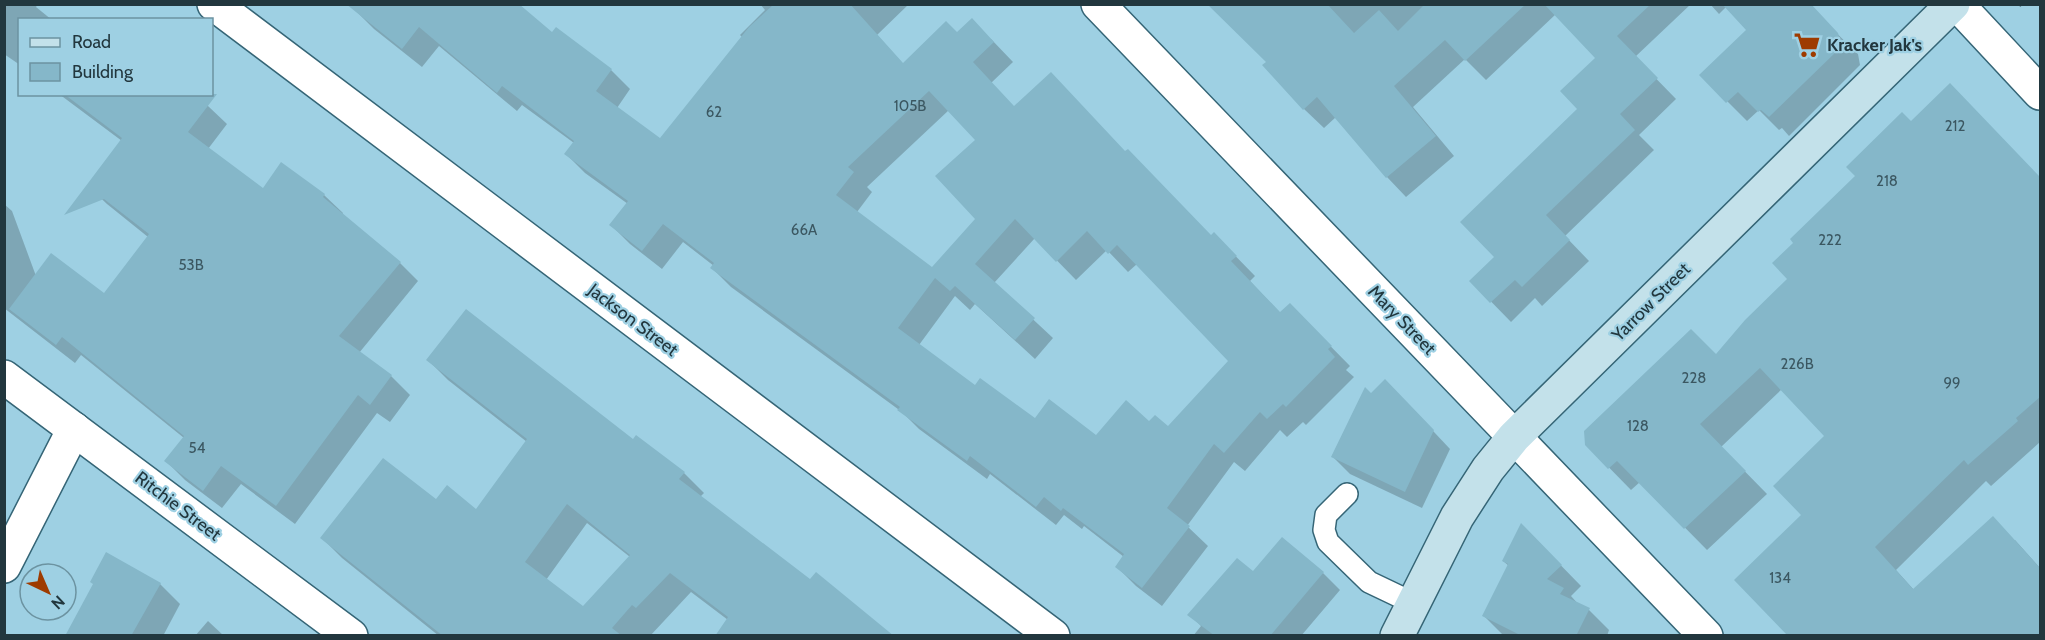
<svg xmlns="http://www.w3.org/2000/svg" width="2045" height="640" viewBox="0 0 2045 640" font-family="Cabin,sans-serif">
	<style>
		.shadow { fill: #0003; fill-rule: evenodd }
		.building { fill: #85b7c9; fill-rule: evenodd }
		.lines { fill: none; stroke-linecap: round; stroke-linejoin: round }
		.lane-casing { stroke: #356576; stroke-width: 24 }
		.street-casing { stroke: #356576; stroke-width: 36 }
		.secondary-casing { stroke: #356576; stroke-width: 36 }
		.path { stroke: #5c7f8b; stroke-width: 4; stroke-dasharray: 1.5 4.5; stroke-linecap: butt }
		.lane { stroke: #fff; stroke-width: 21 }
		.street { stroke: #fff; stroke-width: 33 }
		.secondary { stroke: #c3e1ea; stroke-width: 33 }
		.labels { text-anchor: middle; dominant-baseline: central; stroke-width: 4.5; stroke-linejoin: round; paint-order: stroke }
		.number-label { font-size: 15px; fill: #3b5761 }
		.poi-label { font-size: 18px; font-weight: bold; fill: #22373e; stroke: #9ed0e3; text-anchor: start }
		.street-label { font-size: 18px; fill: #22373e; stroke: #9ed0e3 }
	</style>
	<rect width="100%" height="100%" fill="#9ed0e3"/>
	<g class="shadow">
		<path d="M4,4H38L36,7L52,20H20V65L4,54Z"/>
		<path d="M760,4H909L877,35L903,64L957,34L991,39L1013,62L991,83L1014,108L1126,153L1211,237L1214,234L1255,276L1250,281L1281,314L1290,305L1350,366L1346,370L1354,377L1306,425L1303,422L1287,437L1280,430L1245,471L1234,462L1187,526L1208,546L1162,606L1136,586L1117,567L1124,557L1084,526L1082,529L1064,515L1056,525L990,474L987,479L919,429L902,412L731,287L712,268L714,266L683,242L662,269L630,244L611,225L628,204L585,173L566,154L574,143L522,105L517,111L439,46L422,67L374,29L354,9L552,34L611,70L630,89L617,108L660,140L743,38L740,35L765,10ZM949,110L977,140V219L933,269L857,212L872,192L867,187ZM1035,238L1076,280L1107,250L1128,272L1137,264L1230,361L1168,428L1149,423L1096,437L1035,420L976,387L919,345L955,296L970,310L975,304L1035,359L1053,338L994,283Z"/>
		<path d="M1209,4H1691L1635,57L1676,99L1639,135L1654,150L1565,236L1589,261L1542,306L1535,298L1511,322L1471,281L1496,257L1579,109L1597,58L1556,14L1486,80L1465,59L1413,107L1454,156L1406,197L1387,177L1336,117L1324,128L1304,109L1268,62Z"/>
		<path d="M1710,4H1785L1818,15L1858,54L1860,65L1789,136L1782,128L1779,130L1759,110L1747,121L1701,75L1748,30L1726,7L1719,14Z"/>
		<path d="M59,94H193L208,106L227,124L208,149L263,190L324,195L343,213L342,215L400,263L418,281L359,353L391,376L410,395L390,422L377,413L295,524L241,484L222,508L185,480L166,461L184,438L81,355L75,363L4,308V204L12,211L36,276L105,295L148,237L107,204L88,186L122,141Z"/>
		<path d="M1972,108L2040,178V442L1991,486L1986,481L1896,570L1914,590L2015,540L2040,568V636H1841L1803,515L1827,436L1782,389L1721,447L1767,494L1707,550L1640,482L1631,490L1586,444L1716,356L1789,279L1911,123Z"/>
		<path d="M428,360L633,441L684,473L704,493L700,497L811,581L892,636L728,620L691,592L650,636H439L342,558L322,538L436,501L477,511L527,442L448,380ZM587,523L630,557L583,608L546,580Z"/>
		<path d="M1371,395L1402,398L1450,449L1422,508L1350,474L1333,457Z"/>
		<path d="M1542,546L1581,586L1571,596L1579,605L1589,610L1609,630L1607,636H1504L1484,616L1509,566L1503,561Z"/>
		<path d="M1323,573L1340,590L1301,636H1193L1201,626L1190,615Z"/>
		<path d="M160,584L180,604L163,636H67Z"/>
		<path d="M208,621L224,636H195Z"/>
	</g>
	<g class="building">
		<path d="M346,4H519L552,32L556,27L612,69L596,91L660,138L749,27L774,4H850L903,63L946,21L957,32L972,18L994,42L973,62L1014,106L1051,72L1125,151L1128,149L1211,235L1214,232L1237,256L1231,261L1280,312L1290,303L1332,346L1328,349L1335,357L1286,407L1283,404L1267,419L1260,412L1224,453L1214,444L1167,508L1190,526L1142,588L1115,567L1124,554L1063,508L1061,511L1044,497L1036,507L970,456L967,461L897,410L900,407L710,268L714,263L663,224L642,251L609,225L628,201L564,154L574,141L502,86L497,93L419,27L402,49ZM929,91L975,140L935,176L975,219L932,267L836,195L854,172L848,167ZM1015,219L1056,262L1087,231L1108,254L1117,245L1228,361L1168,426L1155,415L1149,421L1126,400L1096,435L1049,399L1035,418L980,378L975,385L898,328L935,278L950,291L955,286L1015,340L1035,318L975,264Z"/>
		<path d="M1207,4H1327L1354,33L1379,10L1398,31L1425,4H1526L1465,61L1445,40L1394,86L1436,136L1386,178L1317,97L1303,110L1262,65L1266,62Z"/>
		<path d="M1544,4H1651L1617,36L1658,78L1620,114L1635,130L1546,215L1570,240L1522,287L1515,280L1490,303L1469,281L1494,257L1460,222L1577,109L1560,91L1595,58Z"/>
		<path d="M1722,4H1811L1838,33L1841,45L1837,51L1769,117L1761,110L1758,112L1738,92L1726,103L1699,75L1746,30Z"/>
		<path d="M1950,83L2040,177V397L2016,418L2018,421L1968,465L1964,460L1875,547L1913,589L1993,516L2040,568V636H1788L1734,580L1801,515L1773,486L1824,436L1760,368L1700,424L1746,471L1684,529L1617,461L1608,469L1585,445L1584,431L1691,329L1716,354L1745,320L1787,279L1772,263L1793,243L1790,239L1855,176L1846,167L1902,112L1911,121Z"/>
		<path d="M64,94H217L188,132L263,188L281,162L325,194L323,197L401,262L339,336L392,375L370,405L358,395L276,506L221,466L203,491L164,461L184,436L62,337L56,345L9,309L51,253L104,293L149,234L104,199L64,215L122,138Z"/>
		<path d="M466,309L633,439L636,435L685,472L679,479L810,579L816,572L894,636H715L728,617L670,573L636,608L632,605L612,628L622,636H443L320,538L383,458L436,499L447,485L476,509L527,439L426,360ZM567,504L630,555L583,606L525,562Z"/>
		<path d="M1385,379L1434,430L1405,492L1331,457L1365,387L1371,393Z"/>
		<path d="M1521,523L1562,565L1547,579L1564,588L1560,594L1590,608L1576,636H1522L1482,616L1508,564L1502,561Z"/>
		<path d="M1282,537L1324,572L1270,636H1215L1187,615L1237,558L1253,571Z"/>
		<path d="M106,552L161,583L131,636H65L93,584L90,582Z"/>
	</g>
	<g class="lines">
		<g class="lane-casing">
			<path id="lane" d="M1347,494L1326,515L1324,530L1328,542L1369,582L1413,603"/>
		</g>
		<g class="street-casing">
			<g id="street">
				<path d="M214,4L1053,636"/>
				<path d="M1098,4L1706,636"/>
				<path d="M1957,4L2040,93"/>
				<path d="M4,377L351,636"/>
				<path d="M4,566L74,429"/>
			</g>
		</g>
		<g class="secondary-casing">
			<path id="secondary" d="M1397,636L1457,517L1488,469L1514,437L1953,4"/>
		</g>
		<path class="path" d="M2019,6L2020,4"/>
		<use href="#lane" class="lane"/>
		<use href="#street" class="street"/>
		<use href="#secondary" class="secondary"/>
	</g>
	<defs>
		<g id="supermarket-bare" transform="scale(2.07)"><path d="M-6-5.5h2.5l.6 2H6L4.5 2H-2.5L-4.4-4H-6ZM-1.5 3.2a1.3 1.3 0 1 0 .1 0ZM3 3.2a1.3 1.3 0 1 0 .1 0Z" fill="#9e3b00" stroke="#9ed0e3" stroke-width="2.5" paint-order="stroke"/></g>
	</defs>
	<g fill-rule="evenodd">
		<use href="#supermarket-bare" x="1807" y="45"/>
	</g>
	<g class="labels">
		<g class="number-label">
			<text x="910" y="106">105B</text>
			<text x="714" y="112">62</text>
			<text x="1955" y="126">212</text>
			<text x="1887" y="181">218</text>
			<text x="804" y="230">66A</text>
			<text x="1830" y="240">222</text>
			<text x="191" y="265">53B</text>
			<text x="1797" y="364">226B</text>
			<text x="1694" y="378">228</text>
			<text x="1952" y="383">99</text>
			<text x="1638" y="426">128</text>
			<text x="197" y="448">54</text>
			<text x="1780" y="578">134</text>
		</g>
		<g class="poi-label">
			<text x="1827" y="45">Kracker Jak's</text>
		</g>
		<g class="street-label">
			<text transform="translate(1651 302) rotate(-45)">Yarrow Street</text>
			<text transform="translate(633 320) rotate(37)">Jackson Street</text>
			<text transform="translate(1402 320) rotate(46)">Mary Street</text>
			<text transform="translate(178 506) rotate(37)">Ritchie Street</text>
		</g>
	</g>
	<rect width="2045" height="640" fill="none" stroke="#22373e" stroke-width="12"/>
	<rect x="18" y="18" width="195" height="78" fill="#9ed0e3" stroke="#6c93a1" stroke-width="1.5"/>
	<rect x="30" y="38" width="30" height="9" fill="#c3e1ea" stroke="#6c93a1" stroke-width="1.5"/>
	<text x="72" y="48" font-size="18" fill="#22373e">Road</text>
	<rect x="30" y="63" width="30" height="18" fill="#85b7c9" stroke="#6c93a1" stroke-width="1.5"/>
	<text x="72" y="78" font-size="18" fill="#22373e">Building</text>
	<g transform="translate(48 592) rotate(136)"><circle r="28" fill="#9ed0e3" stroke="#6c93a1" stroke-width="1.5"/>
	<path d="M0-4.5L10 22L0 15L-10 22Z" fill="#9e3b00"/>
	<text y="-9" font-size="16" font-weight="bold" text-anchor="middle" fill="#22373e">N</text>
	</g>
</svg>
